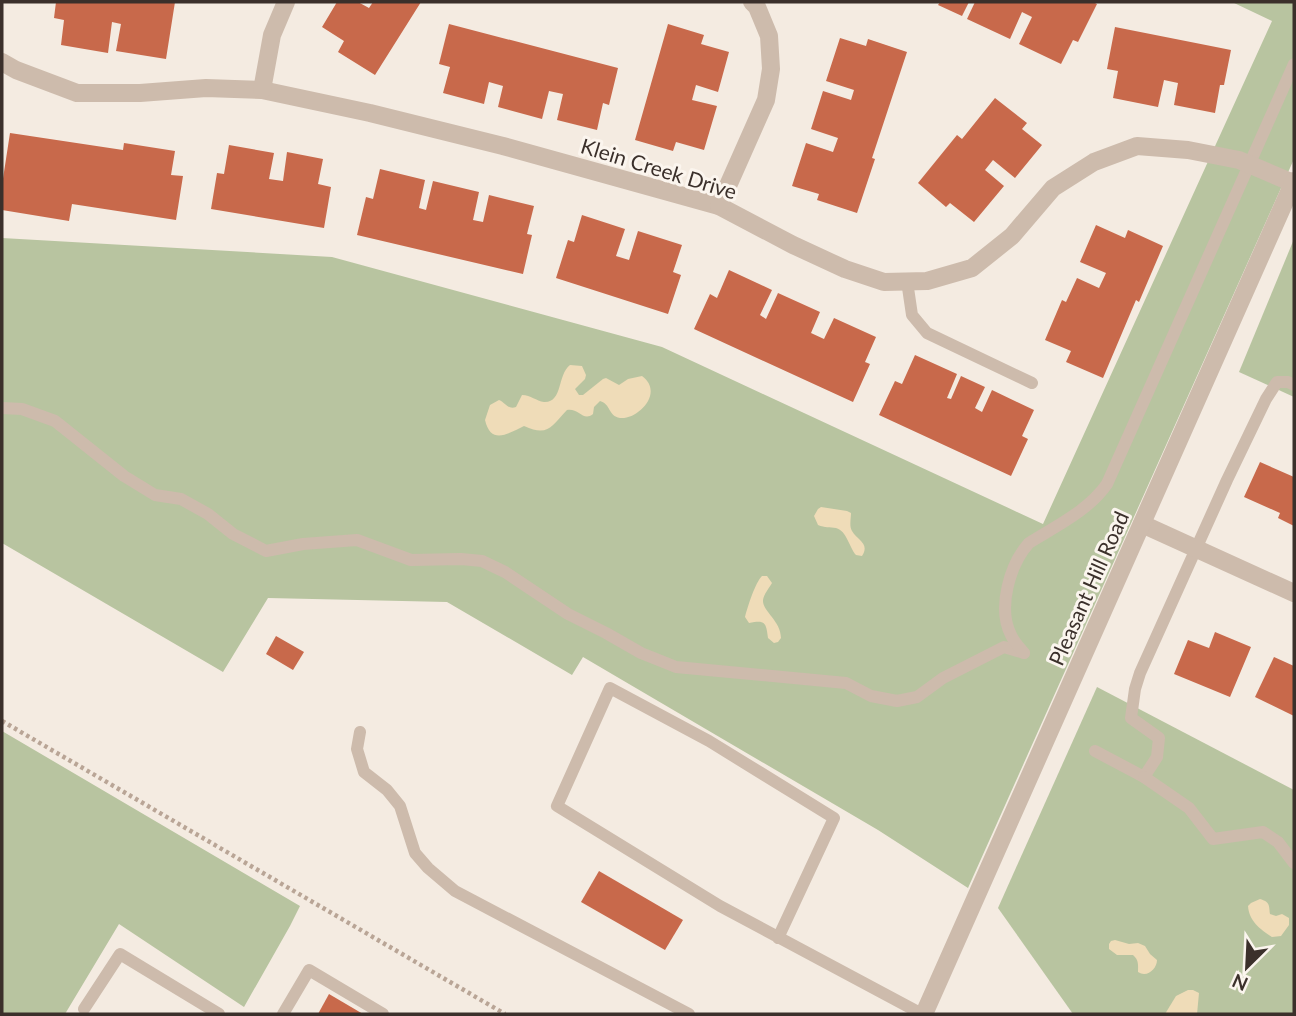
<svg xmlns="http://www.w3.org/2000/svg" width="1296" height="1016" viewBox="0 0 1296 1016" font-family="Lato,sans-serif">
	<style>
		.green { fill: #b8c4a0 }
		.sand { fill: #efdcb8 }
		.building { fill: #c8694b }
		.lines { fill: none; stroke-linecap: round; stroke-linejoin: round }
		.path { stroke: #b9a596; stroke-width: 4.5; stroke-dasharray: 3.5 3.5; stroke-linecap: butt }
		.service { stroke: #cdbbac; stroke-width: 12 }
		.minor { stroke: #cdbbac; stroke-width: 18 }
		.tertiary { stroke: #cdbbac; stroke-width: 18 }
		.labels { text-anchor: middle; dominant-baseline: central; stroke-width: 6; stroke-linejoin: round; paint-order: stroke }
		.street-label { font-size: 21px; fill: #3b302b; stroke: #fbf5ee }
	</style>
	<rect width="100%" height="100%" fill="#f4ebe1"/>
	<g class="green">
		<path d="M1232,2H1294V159L968,888L878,830L583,657L572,675L447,602L268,598L223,672L2,543V238L332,257L662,347L1043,524L1272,21Z"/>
		<path d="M1294,239V397L1239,372Z"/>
		<path d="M1097,687L1294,790V1014H1073L998,908Z"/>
		<path d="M2,731L300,906L290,926L244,1007L119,924L65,1014H2Z"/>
	</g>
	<g class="sand">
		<path d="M570,365L582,366L586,375L585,379L575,389L579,395H583L603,379L606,378L619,385L628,379L642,376C665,393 637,420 620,418C608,416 611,404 600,401L594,407L593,414C583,422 579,408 567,410C551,427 548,437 524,426C509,433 491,446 485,420L490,405L499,400C506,403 508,410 516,407L522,395C531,395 536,401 544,402C563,403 557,375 570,365Z"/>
		<path d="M821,507L847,511L851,513C851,519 849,526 852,531C858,541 870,543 862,556L856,555C849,547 847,531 836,528C830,527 825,528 818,525L814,516L818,509Z"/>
		<path d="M762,576H767L772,583C769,588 764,594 763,600C762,611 781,621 781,638L778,642L774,643L768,638C766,622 765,620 749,623L745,617C748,606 755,583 762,576Z"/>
		<path d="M1260,899C1270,902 1269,905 1270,914L1276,916L1282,914L1289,918V925L1281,936L1272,937C1260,929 1249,921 1248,906L1251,903Z"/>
		<path d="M1115,940L1129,944L1138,943L1145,946L1150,954L1157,960C1157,969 1147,978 1138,972C1138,965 1139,960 1133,955H1117L1109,949V944L1111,941Z"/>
		<path d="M1188,990H1193L1199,993L1197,1014H1165L1176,996Z"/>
	</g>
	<g class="building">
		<path d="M56,2H175L166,59L116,51L121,24L112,22L108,53L61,45L64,20L54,18Z"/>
		<path d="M337,2H358L369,8L373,2H421L375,75L338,52L344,41L322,27Z"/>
		<path d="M940,2H969L962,16L938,5Z"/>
		<path d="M975,2H1093L1097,4L1078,42L1073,40L1061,64L1019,44L1032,17L1022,12L1010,39L967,19Z"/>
		<path d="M449,24L618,68L609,105L603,103L597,130L557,120L563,94L549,91L542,119L498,107L503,86L489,82L484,104L443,93L450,67L439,64Z"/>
		<path d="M668,24L704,35L701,44L729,52L718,92L696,85L692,100L717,106L704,150L676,142L673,151L635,140Z"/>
		<path d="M1115,27L1231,50L1224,85H1220L1215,113L1174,105L1178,83L1164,80L1158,107L1113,98L1118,71L1107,69Z"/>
		<path d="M840,38L866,46L868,39L907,52L872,158L875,159L857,213L817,200L819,194L792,186L806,143L833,152L838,138L811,129L823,91L851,100L854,90L826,81Z"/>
		<path d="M995,98L1027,123L1022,129L1042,145L1015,178L993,160L985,170L1004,186L974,222L950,203L946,207L918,183L957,135L962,139Z"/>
		<path d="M10,133L123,150L124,143L175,151L171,175L183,176L176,220L72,204L69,221L2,210V185Z"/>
		<path d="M229,145L274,153L269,179L283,181L287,152L323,159L318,184L331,187L324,228L211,209L217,173L224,174Z"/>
		<path d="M380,169L425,180L419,208L426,210L433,181L479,192L473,220L483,222L489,195L534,206L527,234L532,235L523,274L357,235L366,197L373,199Z"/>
		<path d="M582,215L625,229L616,256L629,260L638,231L682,245L673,272L681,275L668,314L556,278L568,240L574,242Z"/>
		<path d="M1096,225L1125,238L1128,230L1163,246L1139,302L1136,300L1103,378L1066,362L1071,351L1045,340L1062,300L1066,302L1077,278L1099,288L1106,273L1080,262Z"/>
		<path d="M729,270L772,290L760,315L766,319L778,293L820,312L811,333L824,339L834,318L876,337L865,362L870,364L853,402L694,329L710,294L717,298Z"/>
		<path d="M915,355L957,374L947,398L951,399L961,376L985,387L975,408L982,412L992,390L1034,410L1022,436L1028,439L1011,476L879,415L895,381L902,384Z"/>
		<path d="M1260,462L1294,477V526L1278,518L1280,513L1244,497Z"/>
		<path d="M1215,632L1251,647L1230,697L1174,674L1188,640L1209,648Z"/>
		<path d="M276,636L304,652L293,670L266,654Z"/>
		<path d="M1274,657L1294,666V716L1255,697Z"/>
		<path d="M599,871L683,920L665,950L581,902Z"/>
		<path d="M329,994L363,1014H318Z"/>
	</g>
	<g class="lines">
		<path class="path" d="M2,721L505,1014"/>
		<g class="service">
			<path d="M907,281L912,315L927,333L1032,383"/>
			<path d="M2,408L22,409L55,421L124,476L155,495L181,499L208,514L233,534L266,551L303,544L357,540L411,560L461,559L482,561L505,572L568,614L606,633L641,653L676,667L846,683L871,696L897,701L917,697L943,678L1004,647L1024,653"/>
			<path d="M1024,653C1020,648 1014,642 1011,635C997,608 1010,564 1029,543C1056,526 1088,511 1107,484L1294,64"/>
			<path d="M360,732L357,749L364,772L387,790L400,806L415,853L428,868L455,891L689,1014"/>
			<path d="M1095,751L1144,777L1157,757L1159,738L1131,718L1135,689L1140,673L1227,480L1266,399L1277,382H1288L1294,385"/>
			<path d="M1144,777L1189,808L1213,839L1263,832L1278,842L1294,863"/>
			<path d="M778,938L834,818L709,741L610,688L557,806L720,906L922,1014"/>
			<path d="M84,1009L120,954L219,1014"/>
			<path d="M283,1014L309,970L383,1014"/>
		</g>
		<g class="minor">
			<path d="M2,62L16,70L77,93H140L206,88L262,90L370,113L503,146L719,206L793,245L845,269L884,282L927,281L972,268L1012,236L1053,188L1094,162L1137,146L1188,150L1239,160L1293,183"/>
			<path d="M262,90L272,35L286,2"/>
			<path d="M719,206L766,100L771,69L769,36L757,7L752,2"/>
			<path d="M1142,524L1294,593"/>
		</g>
		<path class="tertiary" d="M924,1014L1294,181"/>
	</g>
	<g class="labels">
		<g class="street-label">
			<text transform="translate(659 168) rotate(17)">Klein Creek Drive</text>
			<text transform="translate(1088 588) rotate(-66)">Pleasant Hill Road</text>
		</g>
	</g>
	<rect width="1296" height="1016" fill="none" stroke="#3b302b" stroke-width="7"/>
	<g transform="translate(1247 967) rotate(204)" stroke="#fbf5ee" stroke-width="5" paint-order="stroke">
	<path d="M0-5L12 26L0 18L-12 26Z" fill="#3b302b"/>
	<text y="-10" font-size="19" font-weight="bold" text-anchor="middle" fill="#3b302b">N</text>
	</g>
</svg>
